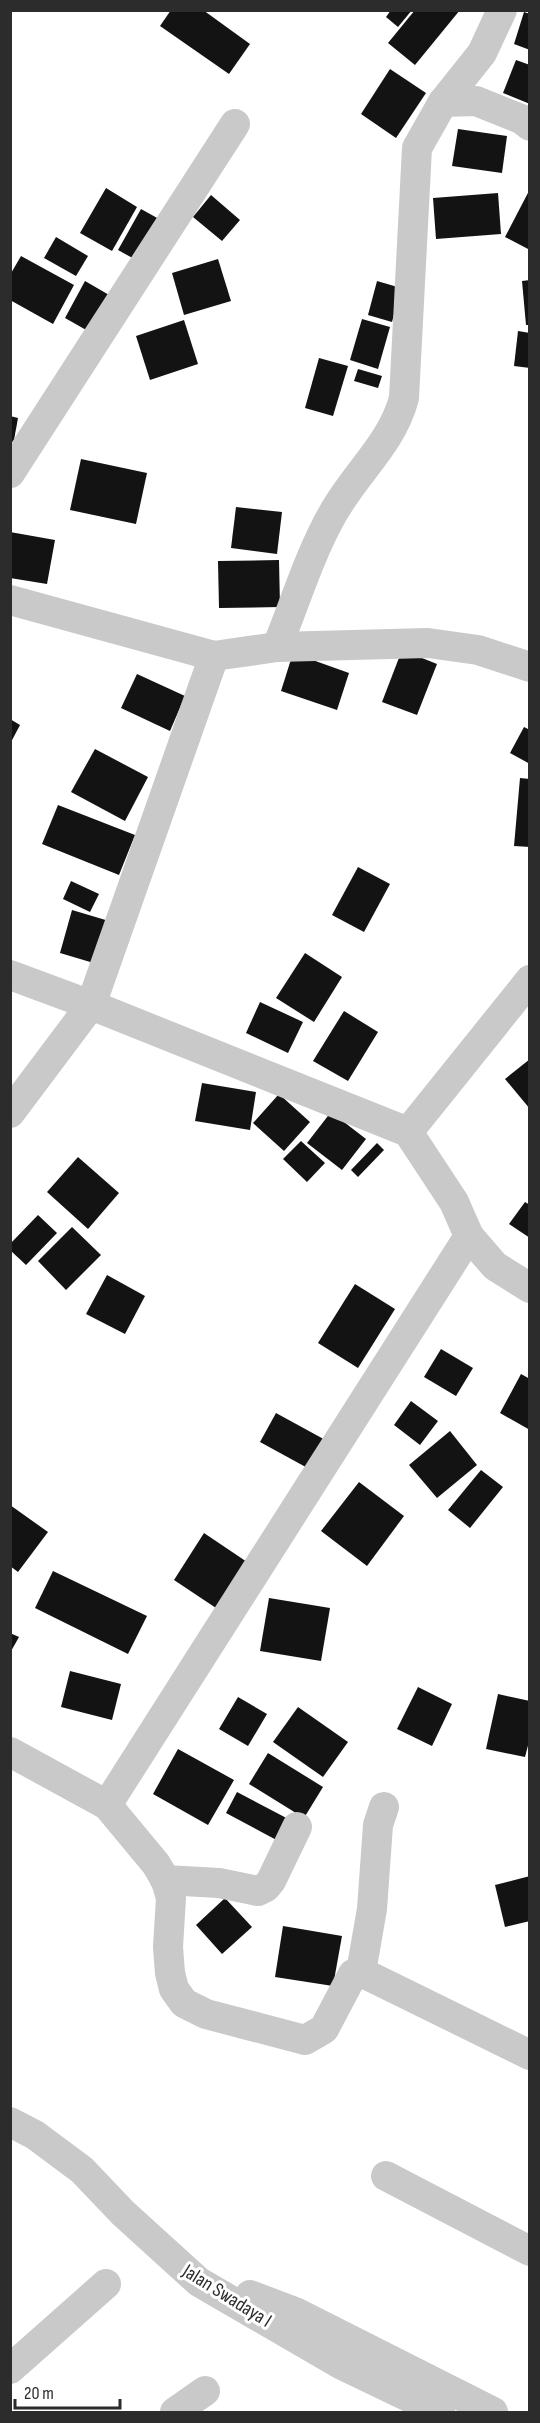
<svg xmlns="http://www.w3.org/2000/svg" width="540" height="2423" viewBox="0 0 540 2423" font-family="'Sofia Sans Condensed',sans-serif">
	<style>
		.building { fill: #131313 }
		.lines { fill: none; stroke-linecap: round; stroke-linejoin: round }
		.minor { stroke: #c9c9c9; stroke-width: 30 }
		.labels { text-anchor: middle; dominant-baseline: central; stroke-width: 6; stroke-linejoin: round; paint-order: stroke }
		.street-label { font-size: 20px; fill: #2c2c2c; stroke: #fff }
	</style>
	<rect width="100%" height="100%" fill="#fff"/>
	<g class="building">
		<path d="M171,10H203L250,44L229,74L160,26Z"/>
		<path d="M391,10H412L398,27L386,17Z"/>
		<path d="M415,10H460L415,65L388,43Z"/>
		<path d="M524,12L530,14V50L514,44Z"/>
		<path d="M516,60L530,65V104L503,93Z"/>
		<path d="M390,69L426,93L396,138L361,114Z"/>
		<path d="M458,129L507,136L502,173L452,166Z"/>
		<path d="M106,188L137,207L112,251L80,233Z"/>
		<path d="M530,189V250L505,237Z"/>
		<path d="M498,193L501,234L436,239L433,198Z"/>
		<path d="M211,195L240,220L222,241L193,217Z"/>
		<path d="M141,209L159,219L136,260L118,250Z"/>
		<path d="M56,237L88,256L76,276L44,258Z"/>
		<path d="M21,256L74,285L53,324L10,300V275Z"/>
		<path d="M218,259L231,301L184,315L172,273Z"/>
		<path d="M530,280V325H526L522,281Z"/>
		<path d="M85,281L116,299L95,335L65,318Z"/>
		<path d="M377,281L401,288L392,322L368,315Z"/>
		<path d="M362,319L390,327L378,369L350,360Z"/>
		<path d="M184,320L198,364L150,380L136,336Z"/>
		<path d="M518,331L530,333V368L514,366Z"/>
		<path d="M319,358L348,366L333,416L305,408Z"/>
		<path d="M358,369L382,376L378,388L354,381Z"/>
		<path d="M10,416L18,418L12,451H10Z"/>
		<path d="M81,459L147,473L136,524L70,510Z"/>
		<path d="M236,507L282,512L277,554L231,548Z"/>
		<path d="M10,532L55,540L47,584L10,578Z"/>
		<path d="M279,560L280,607L219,608L218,561Z"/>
		<path d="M402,650L437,664L417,715L382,702Z"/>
		<path d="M293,653L349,673L337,710L281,691Z"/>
		<path d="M137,674L185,696L170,731L121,708Z"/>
		<path d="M10,719L20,725L10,744Z"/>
		<path d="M524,727L530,730V764L510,753Z"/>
		<path d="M95,749L148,777L125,821L71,792Z"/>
		<path d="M520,778L530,779V847L514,846Z"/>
		<path d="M58,805L135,835L119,875L42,844Z"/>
		<path d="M358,867L390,884L364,932L332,915Z"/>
		<path d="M71,881L99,894L90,912L63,899Z"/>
		<path d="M72,910L109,921L97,964L60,953Z"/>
		<path d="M305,953L342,977L314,1022L276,998Z"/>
		<path d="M260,1002L303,1022L288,1053L246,1033Z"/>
		<path d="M344,1011L378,1032L348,1081L313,1061Z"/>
		<path d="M530,1059V1109L505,1079Z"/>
		<path d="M202,1083L256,1092L250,1130L195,1121Z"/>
		<path d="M279,1094L310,1122L284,1151L253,1123Z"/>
		<path d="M331,1112L366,1139L342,1170L307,1143Z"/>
		<path d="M301,1141L325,1163L307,1182L283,1159Z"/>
		<path d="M377,1143L384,1150L358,1177L351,1170Z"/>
		<path d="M78,1157L119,1193L88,1229L47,1192Z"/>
		<path d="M525,1202L530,1205V1238L509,1224Z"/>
		<path d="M38,1215L57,1233L26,1265L10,1250V1244Z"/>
		<path d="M72,1227L101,1255L66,1290L38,1261Z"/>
		<path d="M107,1275L145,1296L125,1334L86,1314Z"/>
		<path d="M355,1284L395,1309L358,1368L318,1343Z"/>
		<path d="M441,1349L473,1368L456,1396L424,1377Z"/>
		<path d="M521,1374L530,1379V1430L500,1413Z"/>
		<path d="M411,1401L438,1421L420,1445L394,1425Z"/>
		<path d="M276,1413L329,1442L313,1471L260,1442Z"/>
		<path d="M450,1431L477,1465L437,1498L409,1465Z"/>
		<path d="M481,1470L503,1487L470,1528L448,1510Z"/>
		<path d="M359,1482L404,1516L367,1566L321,1531Z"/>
		<path d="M10,1505L48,1532L18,1572L10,1566Z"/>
		<path d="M204,1533L250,1564L219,1610L174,1580Z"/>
		<path d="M53,1571L147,1616L128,1654L35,1608Z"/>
		<path d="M269,1598L330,1608L321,1661L260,1651Z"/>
		<path d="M10,1633L19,1637L10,1653Z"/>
		<path d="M70,1671L121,1684L112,1720L61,1707Z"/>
		<path d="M418,1687L452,1704L432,1746L397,1729Z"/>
		<path d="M498,1694L530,1701V1738L525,1757L486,1749Z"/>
		<path d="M238,1697L267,1714L248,1746L219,1729Z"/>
		<path d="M298,1707L348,1742L323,1777L273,1742Z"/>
		<path d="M178,1749L234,1780L208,1825L153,1794Z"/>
		<path d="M268,1753L323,1787L304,1818L249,1784Z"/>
		<path d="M237,1792L294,1822L282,1843L226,1813Z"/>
		<path d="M530,1876V1921L505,1927L495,1885Z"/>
		<path d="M225,1898L252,1927L222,1954L196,1925Z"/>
		<path d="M283,1926L342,1936L333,1986L275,1977Z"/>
	</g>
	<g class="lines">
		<g class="minor">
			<path d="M443,102L476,101L521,119L530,126"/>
			<path d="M10,473L235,124"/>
			<path d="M10,600L214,656L277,647L428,643L478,650L530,667"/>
			<path d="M277,647C295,603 309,556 332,515C355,473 392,444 404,398L417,148L443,102L482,53L502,10"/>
			<path d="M10,975L91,1005L408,1132L454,1202L469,1236L495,1266L530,1288"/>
			<path d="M10,1113L91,1005L214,656"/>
			<path d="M408,1132L530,980"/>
			<path d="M10,1752L107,1805L156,1864L166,1881L171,1898L168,1947L170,1973L174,1989L184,2003L206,2014L305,2040L324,2029L353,1974L361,1972L530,2055"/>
			<path d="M107,1805L469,1236"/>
			<path d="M165,1880L219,1883L258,1891L266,1887L271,1881L297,1827"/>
			<path d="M361,1972L372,1909L378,1825L384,1807"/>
			<path d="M10,2122L35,2135L82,2170L123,2213L199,2282L342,2365L440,2412"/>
			<path d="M386,2176L530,2251"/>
			<path d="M250,2295L295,2312L493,2412"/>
			<path d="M10,2369L106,2284"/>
			<path d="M175,2412L205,2391"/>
		</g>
	</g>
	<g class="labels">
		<g class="street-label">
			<text transform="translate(227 2296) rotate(32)">Jalan Swadaya I</text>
		</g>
	</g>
	<rect width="540" height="2423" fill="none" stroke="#2c2c2c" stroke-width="24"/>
	<path d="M15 2399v9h105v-9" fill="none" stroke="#2c2c2c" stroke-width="3"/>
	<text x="24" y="2399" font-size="18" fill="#2c2c2c" stroke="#ffffff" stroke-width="4.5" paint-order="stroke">20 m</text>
</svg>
